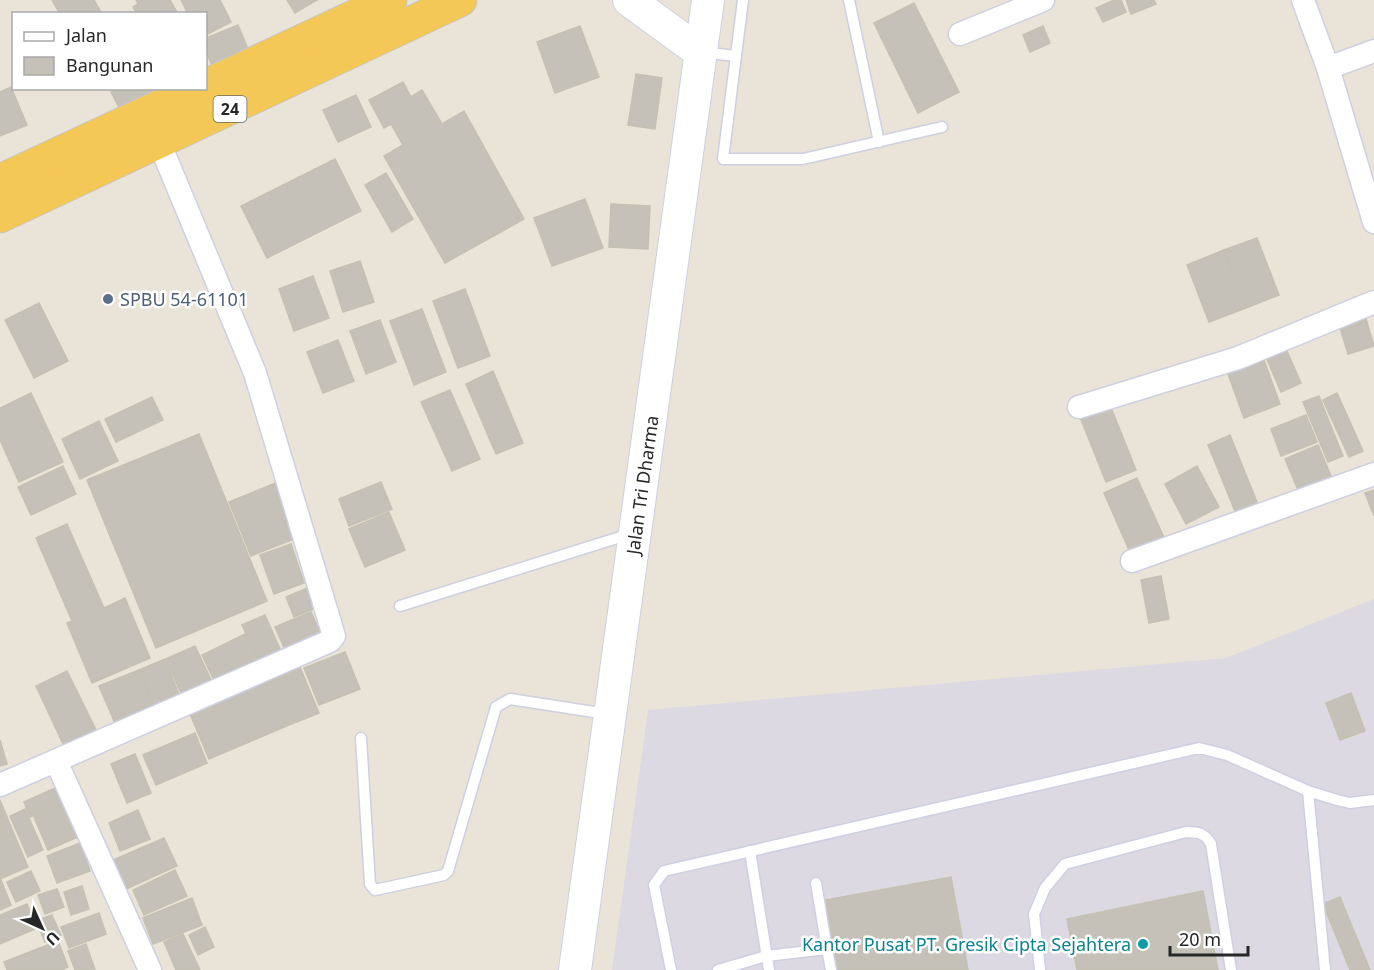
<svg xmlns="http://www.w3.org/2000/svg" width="1374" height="970" viewBox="0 0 1374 970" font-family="'Noto Sans',sans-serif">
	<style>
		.industrial { fill: #ddd9e2 }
		.building { fill: #c5c1b8; stroke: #c4c0b2; stroke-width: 1.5 }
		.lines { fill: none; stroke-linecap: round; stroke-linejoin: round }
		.service-casing { stroke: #cecfe0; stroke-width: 13 }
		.minor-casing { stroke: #cecfe0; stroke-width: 25 }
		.secondary-casing { stroke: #cecfe0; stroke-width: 34 }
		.trunk-casing { stroke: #c7c7c7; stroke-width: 35 }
		.service { stroke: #fff; stroke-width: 10 }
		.minor { stroke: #fff; stroke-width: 22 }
		.secondary { stroke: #fff; stroke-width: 32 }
		.trunk { stroke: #f4c856; stroke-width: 33 }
		.service-dot { fill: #5c6f8a; stroke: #fff; stroke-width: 2 }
		.culture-dot { fill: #0f9aa8; stroke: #fff; stroke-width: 2 }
		.labels { text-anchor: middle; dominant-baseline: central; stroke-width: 5; stroke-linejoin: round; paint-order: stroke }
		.shield { fill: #fff; stroke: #686868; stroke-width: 1.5 }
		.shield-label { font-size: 16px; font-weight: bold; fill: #272727 }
		.service-label { font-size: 18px; fill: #4e5e75; stroke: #fff; text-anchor: start }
		.street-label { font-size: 18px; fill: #272727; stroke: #fff }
		.culture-label { font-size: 18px; fill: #0d838f; stroke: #fff; text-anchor: end }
	</style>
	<rect width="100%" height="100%" fill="#eae4d8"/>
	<path class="industrial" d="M1374,599V970H612L648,710L1226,658Z"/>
	<g class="building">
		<path d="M52,0H94L102,14H60Z"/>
		<path d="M136,0H170L178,14H137L133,7L138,4Z"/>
		<path d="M181,0H220L231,22L206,35V14H188Z"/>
		<path d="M287,0H317L295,13Z"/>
		<path d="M1114,0H1121L1126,12L1103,22L1096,8Z"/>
		<path d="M1126,0H1154L1156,4L1131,14Z"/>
		<path d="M914,3L959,92L918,113L874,23Z"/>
		<path d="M238,25L248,49L211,64L206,50V38Z"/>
		<path d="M580,26L599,77L555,93L537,42Z"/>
		<path d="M1043,26L1050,43L1030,52L1023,35Z"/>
		<path d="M636,74L662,78L655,129L628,125Z"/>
		<path d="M403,82L411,97L422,90L442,124L464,111L524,219L445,263L384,156L403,145L391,124L384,128L369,100Z"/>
		<path d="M11,87L27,125L0,136V92Z"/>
		<path d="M117,88H159L162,94L123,115L111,92Z"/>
		<path d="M356,95L371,127L338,142L323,110Z"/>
		<path d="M335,159L361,211L267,258L241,206Z"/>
		<path d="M386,173L413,219L392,232L365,185Z"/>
		<path d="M585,199L603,248L552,266L534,218Z"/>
		<path d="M611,204L650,206L648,249L609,247Z"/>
		<path d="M1257,238L1279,295L1246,308L1224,250Z"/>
		<path d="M1224,250L1246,308L1209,322L1187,265Z"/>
		<path d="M360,261L374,302L343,312L330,271Z"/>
		<path d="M313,276L329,318L294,331L279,289Z"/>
		<path d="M465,289L490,356L458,368L433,301Z"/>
		<path d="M39,303L68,361L34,378L5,320Z"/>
		<path d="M422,309L446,372L414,385L390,321Z"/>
		<path d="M1363,309L1374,346L1348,354L1337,318Z"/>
		<path d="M380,320L396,362L366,374L350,331Z"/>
		<path d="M338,340L354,381L323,393L307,352Z"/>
		<path d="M1283,342L1301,383L1281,392L1263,350Z"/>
		<path d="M1261,352L1280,404L1244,418L1225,366Z"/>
		<path d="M493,371L523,443L496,454L466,384Z"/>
		<path d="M450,390L480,459L452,471L421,402Z"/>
		<path d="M31,393L63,462L19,482L0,440V408Z"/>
		<path d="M1337,393L1363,451L1349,457L1323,400Z"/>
		<path d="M1319,396L1343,456L1328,462L1303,402Z"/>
		<path d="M152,397L163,420L116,442L105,419Z"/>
		<path d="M1110,405L1136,470L1106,482L1080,417Z"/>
		<path d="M1306,415L1317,442L1281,456L1271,429Z"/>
		<path d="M99,421L118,461L80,479L62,439Z"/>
		<path d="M199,434L267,601L156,648L87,480Z"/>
		<path d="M1230,435L1259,507L1237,516L1208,445Z"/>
		<path d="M1318,445L1331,476L1298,490L1285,459Z"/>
		<path d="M63,466L76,494L31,515L18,487Z"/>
		<path d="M1197,466L1219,507L1186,524L1165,484Z"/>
		<path d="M1137,478L1167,544L1133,559L1104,493Z"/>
		<path d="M278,482L299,537L251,556L229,502Z"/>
		<path d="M381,482L392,509L349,526L339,499Z"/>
		<path d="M1374,490V516L1365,493Z"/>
		<path d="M389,512L405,550L365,567L349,529Z"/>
		<path d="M67,524L104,608L125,598L150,658L92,683L67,623L72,621L36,538Z"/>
		<path d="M291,544L304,583L274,594L260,555Z"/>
		<path d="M1161,576L1169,619L1149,623L1141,580Z"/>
		<path d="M310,587L318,607L294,617L286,597Z"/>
		<path d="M311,612L322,637L286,652L275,627Z"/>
		<path d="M265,615L281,651L258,661L242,625Z"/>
		<path d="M245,634L258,661L215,682L202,655Z"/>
		<path d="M195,646L214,686L184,700L166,659Z"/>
		<path d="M345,652L360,689L319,705L304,668Z"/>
		<path d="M165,659L180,697L154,708L139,670Z"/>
		<path d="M300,667L319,713L284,727L265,682Z"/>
		<path d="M139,670L154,708L115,723L99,686Z"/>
		<path d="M67,671L96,730L64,746L36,686Z"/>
		<path d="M265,682L284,727L249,742L230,697Z"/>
		<path d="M1351,693L1365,731L1340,740L1326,703Z"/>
		<path d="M230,697L249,742L209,759L190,714Z"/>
		<path d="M195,733L207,763L156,785L143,755Z"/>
		<path d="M0,740L7,764L0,766Z"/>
		<path d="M135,754L151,793L127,803L111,764Z"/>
		<path d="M55,788L62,804L30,817L24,802Z"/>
		<path d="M0,800L14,834L0,840Z"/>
		<path d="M67,802L82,835L48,850L34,817Z"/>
		<path d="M25,809L43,850L28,857L10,816Z"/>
		<path d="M138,810L150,839L120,851L109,823Z"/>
		<path d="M14,834L28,867L0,879V840Z"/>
		<path d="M164,838L177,866L124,890L111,861Z"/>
		<path d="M80,843L90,871L57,883L47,856Z"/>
		<path d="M175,870L187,896L144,915L133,890Z"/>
		<path d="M31,871L40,891L16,902L7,882Z"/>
		<path d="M951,877L968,970H837L825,900Z"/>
		<path d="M1,880L11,905L0,910V880Z"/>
		<path d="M82,886L89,909L71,915L64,892Z"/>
		<path d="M57,889L64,907L45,914L38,895Z"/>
		<path d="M1203,891L1218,970H1077L1067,919Z"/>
		<path d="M1340,897L1370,970H1350L1323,904Z"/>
		<path d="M192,898L202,925L153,944L143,918Z"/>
		<path d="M27,904L37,928L0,944V915Z"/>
		<path d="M99,913L106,934L69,948L61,927Z"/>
		<path d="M52,915L61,935L45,942L36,921Z"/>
		<path d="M205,927L214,947L198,955L189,935Z"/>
		<path d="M183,934L200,970H176L164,942Z"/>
		<path d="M58,941L68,967L62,970H7L4,962Z"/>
		<path d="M86,944L95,970H75L68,951Z"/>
	</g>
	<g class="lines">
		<g class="service-casing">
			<g id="service">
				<path d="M743,0L723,159H803L942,127"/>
				<path d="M849,0L879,142"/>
				<path d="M703,52L735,56"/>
				<path d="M400,606L630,534"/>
				<path d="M361,738L370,884L375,890L444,875L448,871L496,707L510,699L607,714"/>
				<path d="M1308,791L1325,970"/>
				<path d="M750,851L769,970"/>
				<path d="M816,883L827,949"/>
				<path d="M671,970L654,885L664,871L1199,748L1227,755L1308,791L1337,800L1350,803L1374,800"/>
				<path d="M718,970L766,956L827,949L831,970"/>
				<path d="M1040,970L1034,914L1045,888L1065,864L1186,832C1198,832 1205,833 1211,844L1231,970"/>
			</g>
		</g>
		<g class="minor-casing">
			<g id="minor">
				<path d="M1303,0L1328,68L1374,222"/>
				<path d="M960,34L1043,0"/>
				<path d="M1328,68L1374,51"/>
				<path d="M1079,407L1238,358L1374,302"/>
				<path d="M1132,561L1374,474"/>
				<path d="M56,761L150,970"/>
				<path d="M0,785L330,641L334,636L255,373L159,142"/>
			</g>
		</g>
		<g class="secondary-casing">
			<g id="secondary">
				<path d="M629,0L700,52"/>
				<path d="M575,970L708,0"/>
			</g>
		</g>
		<g class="trunk-casing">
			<g id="trunk">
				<path d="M206,86L390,0"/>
				<path d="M0,181L200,88"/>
				<path d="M0,216L460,0"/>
			</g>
		</g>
		<use href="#service" class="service"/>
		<use href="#minor" class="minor"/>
		<use href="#secondary" class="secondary"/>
		<use href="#trunk" class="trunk"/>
	</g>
	<circle class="service-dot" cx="108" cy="299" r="6"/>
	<circle class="culture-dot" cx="1143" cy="944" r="6"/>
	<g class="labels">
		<rect class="shield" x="213.5" y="96" width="33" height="26" rx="4.5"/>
		<g class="shield-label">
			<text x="230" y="109">24</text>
		</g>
		<g class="service-label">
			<text x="120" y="299">SPBU 54-61101</text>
		</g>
		<g class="street-label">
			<text transform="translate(642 485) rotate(-82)">Jalan Tri Dharma</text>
		</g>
		<g class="culture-label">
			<text x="1131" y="944">Kantor Pusat PT. Gresik Cipta Sejahtera</text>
		</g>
	</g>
	<rect x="12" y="12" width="195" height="78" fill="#ffffff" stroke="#a9a9a9" stroke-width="1.5"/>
	<rect x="24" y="32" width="30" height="9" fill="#ffffff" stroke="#a9a9a9" stroke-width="1.5"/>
	<text x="66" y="42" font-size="18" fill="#272727">Jalan</text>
	<rect x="24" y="57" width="30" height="18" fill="#c5c1b8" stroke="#a9a9a9" stroke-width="1.5"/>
	<text x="66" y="72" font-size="18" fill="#272727">Bangunan</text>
	<g transform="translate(42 928) rotate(135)" stroke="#ffffff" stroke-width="4.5" paint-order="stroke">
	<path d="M0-4.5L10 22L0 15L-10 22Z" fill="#272727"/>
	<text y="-9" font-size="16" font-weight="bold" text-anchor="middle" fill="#272727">U</text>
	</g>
	<path d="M1170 946v9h78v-9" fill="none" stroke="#272727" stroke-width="3"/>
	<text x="1179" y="946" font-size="18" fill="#272727" stroke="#ffffff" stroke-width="4.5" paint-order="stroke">20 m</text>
</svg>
